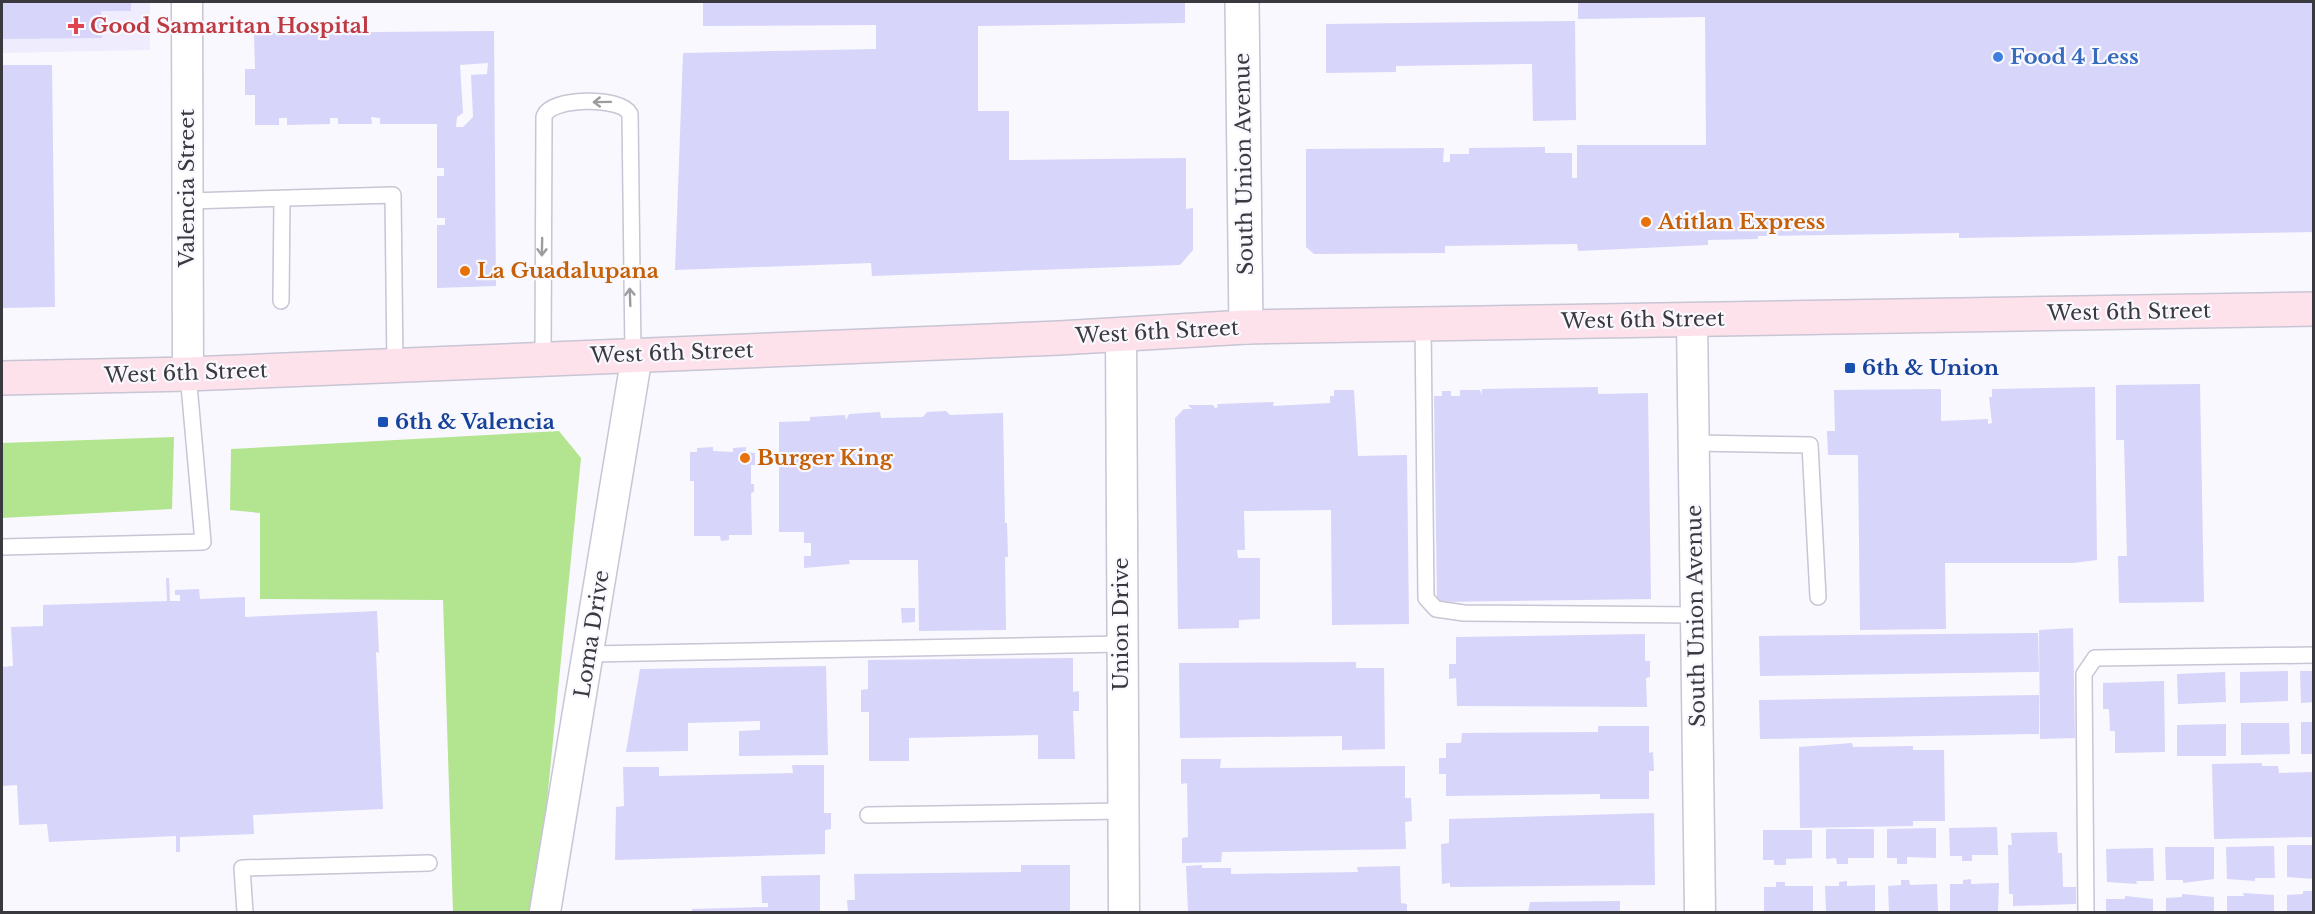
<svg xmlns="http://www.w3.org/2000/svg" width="2315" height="914" viewBox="0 0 2315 914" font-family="'Libre Baskerville',serif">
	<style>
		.built { fill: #efecfe }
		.green { fill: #b3e48f }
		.building { fill: #d7d5f9; fill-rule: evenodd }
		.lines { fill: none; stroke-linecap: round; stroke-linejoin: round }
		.service-casing { stroke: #c8c5d4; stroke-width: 18 }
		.minor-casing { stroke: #c8c5d4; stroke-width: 33 }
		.tertiary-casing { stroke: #c8c5d4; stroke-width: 36 }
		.secondary-casing { stroke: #c8c5d4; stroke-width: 36 }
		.service { stroke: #fff; stroke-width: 15 }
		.minor { stroke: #fff; stroke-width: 30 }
		.tertiary { stroke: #fff; stroke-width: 33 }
		.secondary { stroke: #fee2eb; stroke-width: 33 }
		.oneway { stroke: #9c9c9f }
		.health-dot { fill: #e0444e; stroke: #f9f8fe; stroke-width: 2 }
		.shop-dot { fill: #3f7fe0; stroke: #f9f8fe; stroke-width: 2 }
		.food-dot { fill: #e8710a; stroke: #f9f8fe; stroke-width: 2 }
		.transit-dot { fill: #1a4fb4; stroke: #f9f8fe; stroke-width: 2 }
		.labels { text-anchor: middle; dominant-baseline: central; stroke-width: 4.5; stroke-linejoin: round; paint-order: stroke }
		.health-label { font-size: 21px; font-weight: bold; fill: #be3a42; stroke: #f9f8fe; text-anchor: start }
		.shop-label { font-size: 21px; font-weight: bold; fill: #366cbe; stroke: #f9f8fe; text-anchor: start }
		.street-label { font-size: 21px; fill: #3a393f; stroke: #f9f8fe }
		.food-label { font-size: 21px; font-weight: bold; fill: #c56008; stroke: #f9f8fe; text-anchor: start }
		.transit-label { font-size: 21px; font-weight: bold; fill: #164399; stroke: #f9f8fe; text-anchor: start }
	</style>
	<rect width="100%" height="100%" fill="#f9f8fe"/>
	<path class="built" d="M2,2H150V50L2,53Z"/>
	<g class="green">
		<path d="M559,431L581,458L536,912H453L443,600L260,599V513L230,510L231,449Z"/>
		<path d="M174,437L172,509L2,518V443Z"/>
	</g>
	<g class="building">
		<path d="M2,2H131V11H101L102,38L2,39Z"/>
		<path d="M703,2H1185V23L978,26V111H1009V160L1186,158V209L1193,208V250L1180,265L872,276L871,263L675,270L683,53L876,49V25L703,26Z"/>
		<path d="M1578,2H2314V232L1959,238V233L1758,236V239L1708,240V245L1578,251L1577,244L1445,246V253L1314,254L1306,247V149L1444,148L1443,162H1450V154H1469V148L1545,147V153H1572V178H1577V145H1706L1705,17L1578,19Z"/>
		<path d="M1575,21L1576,120L1533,121L1532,64L1396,66V72L1326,73V24Z"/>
		<path d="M494,31L496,286L437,288V225H445V218H437V176H444V168H437V124H380V118L371,117L372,124H338V118H330V124L287,125V118H279V125H255V95H245V69H255L254,33ZM488,63L487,74L471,75L473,117L463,127H456L457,117L463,113L460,65Z"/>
		<path d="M2,65H52L55,307L2,308Z"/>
		<path d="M2200,384L2204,602L2119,603L2118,556H2127L2124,440H2116V385Z"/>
		<path d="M1598,387V394L1648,393L1651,599L1437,602L1434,396H1442V391H1451V396H1460V390H1480L1482,395V389Z"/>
		<path d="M2095,387L2097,560L2073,563H1945L1946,629L1860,630L1858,455H1828L1827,431H1835L1834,390L1941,389V421L1988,419V424L1992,423L1989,397H1992V389Z"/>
		<path d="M1334,390H1354L1358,456L1407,455L1409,624L1332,625L1331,510L1244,511L1245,550H1237L1238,558H1260V619L1239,620V628L1178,629L1175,418L1184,409H1192L1188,405H1213L1215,408L1218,407L1217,404L1274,402L1273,406L1330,403V396H1334Z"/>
		<path d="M946,411L950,415L1003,413L1005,523H1007L1008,557H1005L1006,630L919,631L918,560H849L850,564L804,568V556H811V543H804V532H779V422L810,421V417L845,415L846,420L849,414L880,412L881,418L923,417L927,412Z"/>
		<path d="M713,447V451L733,452V448L746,447V452L755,453V465H751V484H754V492L751,493L752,535H729V540L721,541L720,536H694V481H690V452H697V448Z"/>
		<path d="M166,578H169L170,601H180V595H175V590L199,589L200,599L245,597V617L377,611L379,653L376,652L383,809L253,815L254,834L180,837V852H176V836L49,842L47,824L19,825L17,785L2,786V667L13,666L11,627L43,626V605L167,601Z"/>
		<path d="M901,608H915V622L902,623Z"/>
		<path d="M2073,628L2075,738L2040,739L2039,630Z"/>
		<path d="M2038,633L2039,672L1760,676L1759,636Z"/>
		<path d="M1645,634V661H1650V677L1646,678L1647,707L1457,706L1456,678L1449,679V664H1456V637Z"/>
		<path d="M1073,658V692L1079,691V711H1073L1075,759H1038V735L909,738V761H869V712H861V690L868,689V660Z"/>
		<path d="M1356,662V668H1384L1385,749L1342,750V736L1180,738L1179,663Z"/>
		<path d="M826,666L828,755L739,756V731L760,730V721L688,723V751L626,752L640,669Z"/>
		<path d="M2288,671V701L2240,703V672Z"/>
		<path d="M2300,671H2314V702L2301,703Z"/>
		<path d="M2225,672L2226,702L2178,704L2177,674Z"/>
		<path d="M2164,681L2165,752L2115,753V731H2110L2109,709H2103V683Z"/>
		<path d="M2039,695V734L1760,739L1759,700Z"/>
		<rect x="2301" y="722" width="13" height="32"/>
		<path d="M2241,723H2289L2290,754L2241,755Z"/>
		<path d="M2226,724V756H2177V725Z"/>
		<path d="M1598,726H1649V753L1653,752L1654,771H1649V799H1600V794L1446,796V774H1439V758H1446V743H1461L1462,733L1598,732Z"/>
		<path d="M1852,743L1853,747L1913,746V750H1944L1945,821H1913V826L1800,828L1799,747Z"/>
		<path d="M1181,759H1221L1220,768L1405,766V798H1411L1412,821L1405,822L1406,849L1222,852L1221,862L1182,863V838L1188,837L1187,783L1181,784Z"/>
		<path d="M2262,763V766H2278L2279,773L2314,772V837L2214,839L2212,764Z"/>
		<path d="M792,765H824V813H831V829L825,830V854L615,860L616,807L624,806L623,767H659V776L793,773Z"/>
		<path d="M1654,813L1655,885L1450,887V883L1442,884L1441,844L1449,843V819Z"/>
		<path d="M1997,827L1998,855H1972V861H1962V856H1950L1949,828Z"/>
		<path d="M1936,828V858L1907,857V864H1897V858H1887V829Z"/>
		<path d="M1826,829H1874V858H1848V864H1837L1836,858L1826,859Z"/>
		<path d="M1763,830H1812V858L1786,859V865H1774V860H1763Z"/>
		<path d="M2057,832L2058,853H2062L2063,887H2076V904L2013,906V894H2009L2008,845H2012L2011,833Z"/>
		<path d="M2287,845H2314V879L2287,877Z"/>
		<path d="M2274,846L2275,878H2255V881L2227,879L2226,847Z"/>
		<path d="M2165,847H2214V879L2183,883V880H2166Z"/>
		<path d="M2153,848L2154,881H2136L2137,884L2107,882L2106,849Z"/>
		<path d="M1021,865H1070V912H848L847,900H855L854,874L1021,872Z"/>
		<path d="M1202,865V868H1231V874L1358,872L1357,867L1400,866L1401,903L1407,904V912H1188L1186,866Z"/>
		<path d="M820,875V912H692V909L768,907V903H762L761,876Z"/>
		<path d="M1971,879V884L1999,883L1998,912H1950V884H1963V880Z"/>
		<path d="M1901,880H1909L1910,885L1937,884L1938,912H1889L1888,886L1901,885Z"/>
		<path d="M1847,881V886L1875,885V912H1826L1825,886H1839V882Z"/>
		<path d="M1776,882H1785V886H1813V912H1764V887H1776Z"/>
		<path d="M2303,891H2314V912H2287V895L2303,894Z"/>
		<path d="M2243,893L2274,895V912H2227V896H2244Z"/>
		<path d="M2182,894L2214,897V912H2166V898L2182,897Z"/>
		<path d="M2125,896L2153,899V912H2106V899H2125Z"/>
		<path d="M1620,901V912H1528L1530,902Z"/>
	</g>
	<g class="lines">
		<g class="service-casing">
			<g id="service">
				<path d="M189,201L393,195L395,365"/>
				<path d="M281,301L282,199"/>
				<path d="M1423,324L1426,598L1436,609L1464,613L1696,615"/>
				<path d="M543,359L544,117C549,97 621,96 630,114L633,355"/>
				<path d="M1694,443L1810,445L1818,597"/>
				<path d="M2,547L203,542L188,374"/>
				<path d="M590,654L1121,644"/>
				<path d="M868,815L1123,811"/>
				<path d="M245,912L242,868L429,863"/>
				<path d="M2086,912L2084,674L2095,658L2314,655"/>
			</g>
		</g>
		<g class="minor-casing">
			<g id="minor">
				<path d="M187,2L188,374"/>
				<path d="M1692,320L1700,912"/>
				<path d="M1121,335L1124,912"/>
				<path d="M545,912L637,355"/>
			</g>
		</g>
		<g class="tertiary-casing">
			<path id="tertiary" d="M1242,2L1246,327"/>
		</g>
		<g class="secondary-casing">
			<path id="secondary" d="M2,378L188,374L1059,338L1246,327L2314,309"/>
		</g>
		<use href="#service" class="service"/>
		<use href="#minor" class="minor"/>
		<use href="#tertiary" class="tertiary"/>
		<use href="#secondary" class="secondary"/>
	</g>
	<defs><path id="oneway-shaft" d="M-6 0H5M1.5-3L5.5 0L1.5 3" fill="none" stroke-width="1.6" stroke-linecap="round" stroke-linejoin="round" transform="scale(1.5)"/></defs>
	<g class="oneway">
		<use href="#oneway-shaft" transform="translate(602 102) rotate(179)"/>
		<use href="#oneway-shaft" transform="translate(542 247) rotate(91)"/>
		<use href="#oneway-shaft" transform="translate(630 297) rotate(-92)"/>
	</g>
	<path class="health-dot" d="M73 17h6v6h6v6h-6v6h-6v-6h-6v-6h6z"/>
	<circle class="shop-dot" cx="1998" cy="57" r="6"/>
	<g class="food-dot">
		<circle cx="1646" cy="222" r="6"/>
		<circle cx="465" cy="271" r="6"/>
		<circle cx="745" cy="458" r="6"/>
	</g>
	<g class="transit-dot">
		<rect x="1844" y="362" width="12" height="12" rx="3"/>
		<rect x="377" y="416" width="12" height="12" rx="3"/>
	</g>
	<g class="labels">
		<g class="health-label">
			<text x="90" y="26">Good Samaritan Hospital</text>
		</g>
		<g class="shop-label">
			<text x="2010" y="57">Food 4 Less</text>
		</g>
		<g class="street-label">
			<text transform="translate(1244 164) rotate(-91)">South Union Avenue</text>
			<text transform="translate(187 188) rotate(-90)">Valencia Street</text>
			<text transform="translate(2129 312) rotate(-1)">West 6th Street</text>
			<text transform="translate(1643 320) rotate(-1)">West 6th Street</text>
			<text transform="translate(1157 332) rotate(-3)">West 6th Street</text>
			<text transform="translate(672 353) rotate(-2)">West 6th Street</text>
			<text transform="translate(186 373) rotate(-2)">West 6th Street</text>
			<text transform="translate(1696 616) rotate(-91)">South Union Avenue</text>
			<text transform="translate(1121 624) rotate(-90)">Union Drive</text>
			<text transform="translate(592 634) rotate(-81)">Loma Drive</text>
		</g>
		<g class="food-label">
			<text x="1658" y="222">Atitlan Express</text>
			<text x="477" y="271">La Guadalupana</text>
			<text x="757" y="458">Burger King</text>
		</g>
		<g class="transit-label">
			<text x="1862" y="368">6th &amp; Union</text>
			<text x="395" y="422">6th &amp; Valencia</text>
		</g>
	</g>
	<rect width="2315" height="914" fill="none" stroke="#3a393f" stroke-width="6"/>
</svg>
